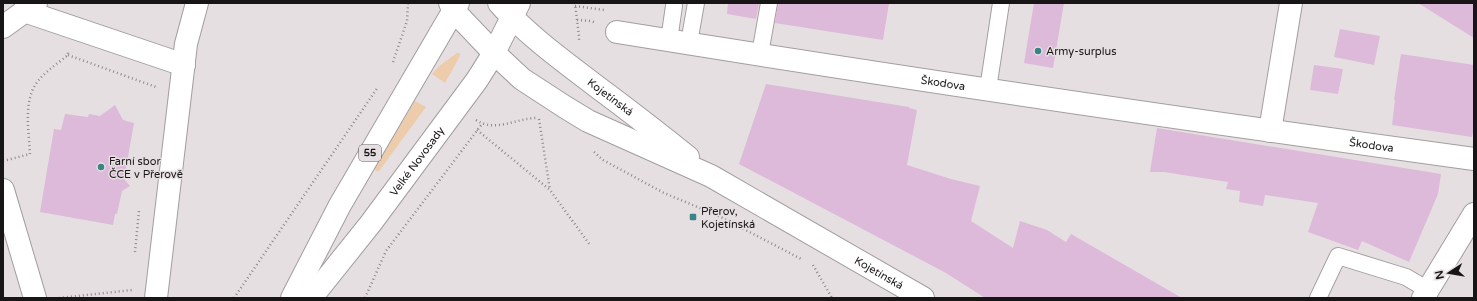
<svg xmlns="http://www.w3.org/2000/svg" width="1477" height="301" viewBox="0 0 1477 301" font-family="'Varela Round',sans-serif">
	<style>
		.green { fill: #ecccab }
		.building { fill: #ddb9da }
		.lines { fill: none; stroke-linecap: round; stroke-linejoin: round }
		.service-casing { stroke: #a39d9e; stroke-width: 18 }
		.minor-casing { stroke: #a39d9e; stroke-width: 24 }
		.secondary-casing { stroke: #a39d9e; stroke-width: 24 }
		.primary-casing { stroke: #a39d9e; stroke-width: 24 }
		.path { stroke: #8e898b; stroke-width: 2.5; stroke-dasharray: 1 3; stroke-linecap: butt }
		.service { stroke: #fff; stroke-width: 16 }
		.minor { stroke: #fff; stroke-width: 22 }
		.secondary { stroke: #fff; stroke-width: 22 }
		.primary { stroke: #fff; stroke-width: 22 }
		.poi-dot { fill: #3b8486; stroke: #e6dfe1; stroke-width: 1.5 }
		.labels { text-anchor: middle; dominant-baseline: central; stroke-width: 3; stroke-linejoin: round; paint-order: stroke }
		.shield { fill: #e6dfe1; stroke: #565253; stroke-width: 1 }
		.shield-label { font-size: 10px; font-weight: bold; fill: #181516 }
		.poi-label { font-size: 11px; fill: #181516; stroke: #e6dfe1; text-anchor: start }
		.street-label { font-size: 11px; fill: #181516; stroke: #e6dfe1 }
	</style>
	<rect width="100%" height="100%" fill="#e6dfe1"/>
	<g class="green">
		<path d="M457,53H460V56L445,83L432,74L439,66Z"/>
		<path d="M415,101L426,107L379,171H376L375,168Z"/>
	</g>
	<g class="building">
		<path d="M728,3H759L756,19L727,14Z"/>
		<path d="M778,3H889L883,40L775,23Z"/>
		<path d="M1034,3H1064L1053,68L1024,63Z"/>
		<path d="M1418,3H1474V38Z"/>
		<path d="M1340,29L1380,36L1374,65L1334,57Z"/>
		<path d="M1401,54L1474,65V127L1472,137L1392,125L1395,100H1394Z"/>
		<path d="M1314,65L1343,69L1338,94L1310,90Z"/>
		<path d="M766,84L909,107V108L917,110L907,165L951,179L980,186L971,221L1013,248L1020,221L1047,230L1066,242L1071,234L1182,298H985L946,273L739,164Z"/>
		<path d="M115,105L123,120L134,123L124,179L130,186L122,191L117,214H115L113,225L40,212L54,129L61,130L65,114L88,117L89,114L100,116Z"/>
		<path d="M1157,128L1441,174L1438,194L1409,262L1362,241L1358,250L1308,232L1318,203L1265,195L1263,206L1239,202L1240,191L1226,189L1228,182L1164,172H1150Z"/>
	</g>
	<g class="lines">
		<g class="service-casing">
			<g id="service">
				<path d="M669,40L674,6"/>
				<path d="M689,43L696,3"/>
				<path d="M760,54L769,3"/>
				<path d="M988,89L1001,3"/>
				<path d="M1318,298L1338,256L1406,277L1428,290"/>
			</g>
		</g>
		<g class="minor-casing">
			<g id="minor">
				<path d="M24,11L184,65"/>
				<path d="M3,27L36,3"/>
				<path id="s1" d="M617,32C902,78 1188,120 1474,159"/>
				<path d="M1270,131L1291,3"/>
				<path d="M3,190L35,298"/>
				<path d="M156,298L186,44L197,3"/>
				<path d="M1423,298L1474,214"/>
			</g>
		</g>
		<g class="secondary-casing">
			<g id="secondary">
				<path id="s2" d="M450,3L454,11L494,53L522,79L565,107L588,121L711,176L923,298"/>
				<path id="s3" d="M499,3C527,35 562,60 596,86C627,109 658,133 688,157"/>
			</g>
		</g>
		<g class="primary-casing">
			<g id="primary">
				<path d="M292,298L340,205L458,3"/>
				<path id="s4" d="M311,298L371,223L477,80L494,53L519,3"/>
			</g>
		</g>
		<g class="path">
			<path d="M575,3L579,36V42"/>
			<path d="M575,6L604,10"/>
			<path d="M577,20L591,21L596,23"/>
			<path d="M68,55L156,87"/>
			<path d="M393,62L407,21L408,3"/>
			<path d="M539,119L550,190"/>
			<path d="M476,120C496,133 516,118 537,118"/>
			<path d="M477,130L550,190L590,245"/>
			<path d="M594,152L603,160L664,193L719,216L803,260"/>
			<path d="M3,161L30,154C29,133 24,106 34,87C40,75 57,64 68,55V51"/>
			<path d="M135,252L139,211"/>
			<path d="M813,265L832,298"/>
			<path d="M59,298L132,290"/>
			<path d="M234,298L378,87"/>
			<path d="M365,298L386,251L482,124"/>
		</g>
		<use href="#service" class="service"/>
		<use href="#minor" class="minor"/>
		<use href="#secondary" class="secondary"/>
		<use href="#primary" class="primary"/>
	</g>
	<g class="poi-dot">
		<circle cx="1038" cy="51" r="4"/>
		<circle cx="101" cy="167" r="4"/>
		<rect x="689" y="213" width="8" height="8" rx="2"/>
	</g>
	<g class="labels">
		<rect class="shield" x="359" y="145" width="22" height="16" rx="3"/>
		<g class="shield-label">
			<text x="370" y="153">55</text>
		</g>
		<g class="poi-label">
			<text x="1046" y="51">Army-surplus</text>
			<text x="109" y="161">Farní sbor<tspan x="109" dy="13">ČCE v Přerově</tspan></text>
			<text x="701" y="211">Přerov,<tspan x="701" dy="13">Kojetínská</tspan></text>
		</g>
		<g class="street-label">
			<text stroke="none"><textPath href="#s1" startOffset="330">Škodova</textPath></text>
			<text stroke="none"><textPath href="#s3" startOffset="146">Kojetínská</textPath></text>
			<text stroke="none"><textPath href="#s1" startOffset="763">Škodova</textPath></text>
			<text stroke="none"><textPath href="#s4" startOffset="173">Velké Novosady</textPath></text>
			<text stroke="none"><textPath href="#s2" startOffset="512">Kojetínská</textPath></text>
		</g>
	</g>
	<rect width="1477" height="301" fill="none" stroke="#181516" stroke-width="8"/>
	<g transform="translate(1449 273) rotate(258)" stroke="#e6dfe1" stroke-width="3" paint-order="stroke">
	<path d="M0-3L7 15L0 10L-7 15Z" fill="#181516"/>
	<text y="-6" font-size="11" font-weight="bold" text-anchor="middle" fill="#181516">N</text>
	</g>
</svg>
